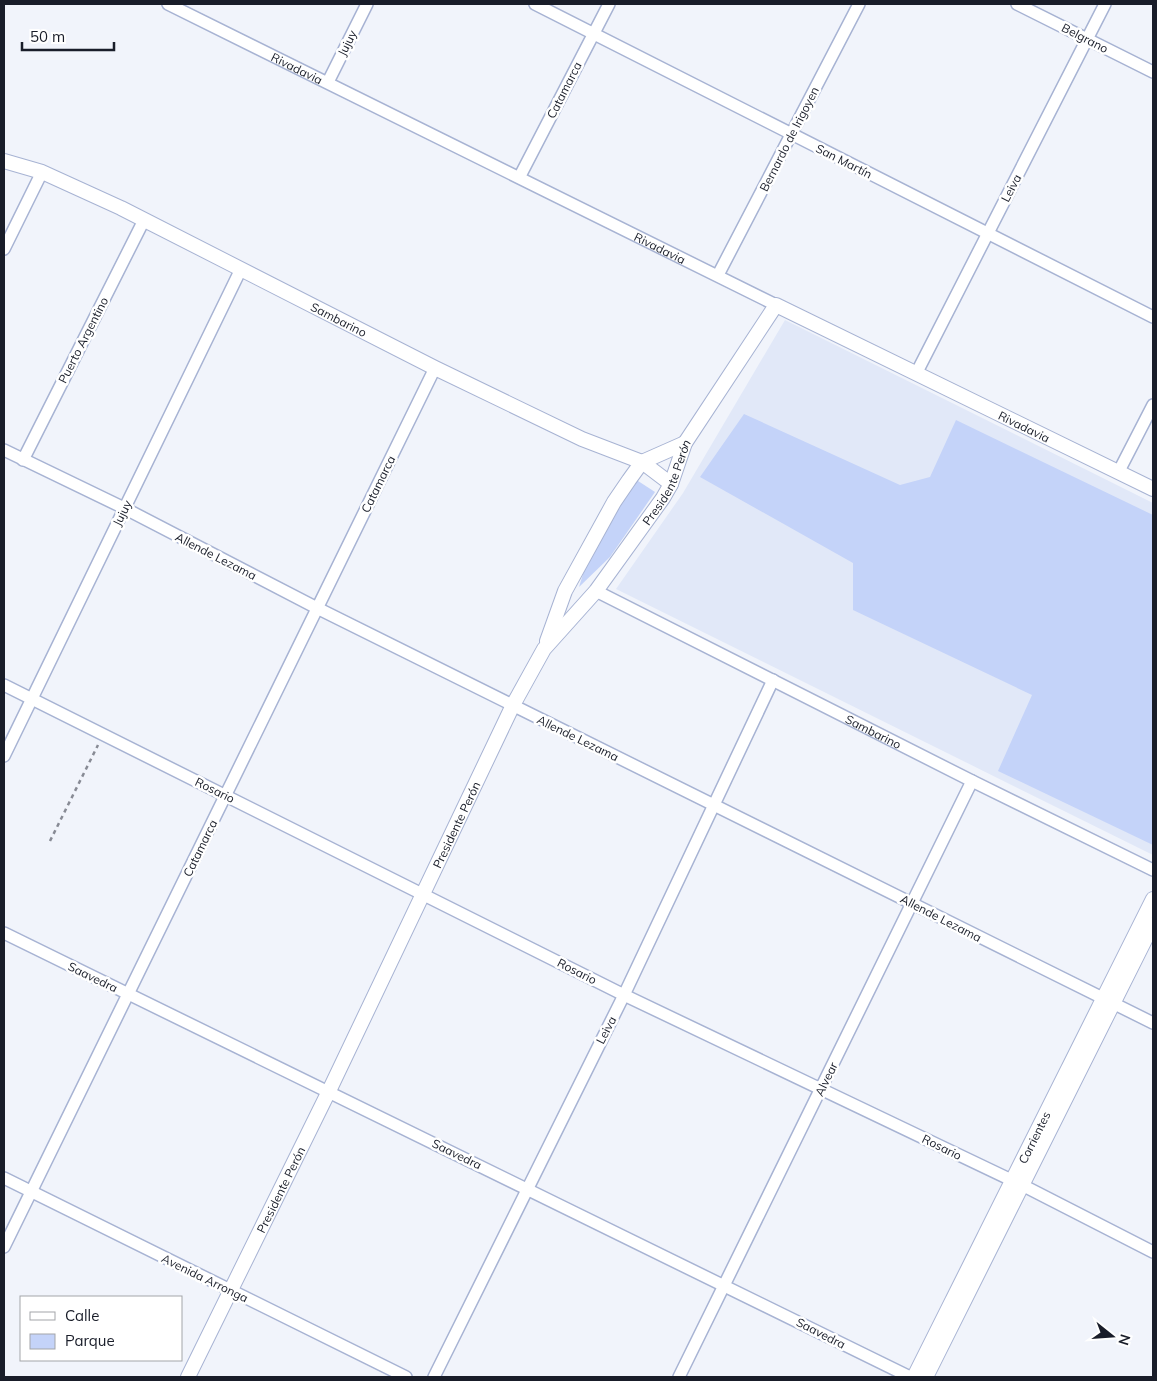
<svg xmlns="http://www.w3.org/2000/svg" width="1157" height="1381" viewBox="0 0 1157 1381" font-family="Mulish,sans-serif">
	<style>
		.built { fill: #e1e8f8 }
		.green { fill: #c4d3f9 }
		.lines { fill: none; stroke-linecap: round; stroke-linejoin: round }
		.minor-casing { stroke: #a7b3d3; stroke-width: 14 }
		.tertiary-casing { stroke: #a7b3d3; stroke-width: 16 }
		.path { stroke: #888b95; stroke-width: 2.5; stroke-dasharray: 4 4; stroke-linecap: butt }
		.minor { stroke: #fff; stroke-width: 11 }
		.tertiary { stroke: #fff; stroke-width: 14 }
		.labels { text-anchor: middle; dominant-baseline: central; stroke-width: 5; stroke-linejoin: round; paint-order: stroke }
		.street-label { font-size: 12px; fill: #191d29; stroke: #fff }
	</style>
	<rect width="100%" height="100%" fill="#f1f4fb"/>
	<path class="built" d="M785,320L1153,503V855L616,589L683,493Z"/>
	<g class="green">
		<path d="M744,414L900,485L930,477L956,420L1153,515V845L998,771L1032,695L853,610V563L700,477Z"/>
		<path d="M635,479L655,492L610,557L579,587L588,558Z"/>
	</g>
	<g class="lines">
		<g class="minor-casing">
			<g id="minor">
				<path id="s1" d="M168,4L776,305"/>
				<path d="M535,4L1153,317"/>
				<path d="M1017,4L1153,72"/>
				<path d="M328,82L367,4"/>
				<path d="M520,176L609,4"/>
				<path d="M4,249L42,172"/>
				<path d="M718,275L859,4"/>
				<path d="M917,372L1105,4"/>
				<path d="M4,450L124,508L317,608L1153,1023"/>
				<path d="M23,460L144,220"/>
				<path d="M1119,471L1153,405"/>
				<path id="s2" d="M596,591L972,781L1153,870"/>
				<path d="M4,685L624,995L1024,1186L1153,1252"/>
				<path d="M4,756L241,269"/>
				<path d="M4,933L910,1377"/>
				<path d="M4,1178L406,1377"/>
				<path d="M4,1247L435,368"/>
				<path d="M434,1377L624,995L773,680"/>
				<path d="M679,1377L972,781"/>
			</g>
		</g>
		<g class="tertiary-casing">
			<g id="tertiary">
				<path id="s3" d="M4,161L42,172L121,208L435,368L582,439L642,462L671,484"/>
				<path d="M547,641L565,591L614,502L629,480L642,462L685,443"/>
				<path id="s4" d="M188,1377L329,1091L513,705L544,649L596,591L663,498L671,484L685,443L776,305L1153,489"/>
				<path id="s5" d="M914,1377L1153,899"/>
				<path d="M926,1377L1153,924"/>
			</g>
		</g>
		<path class="path" d="M50,841L98,745"/>
		<use href="#minor" class="minor"/>
		<use href="#tertiary" class="tertiary"/>
	</g>
	<g class="labels">
		<g class="street-label">
			<text transform="translate(1085 38) rotate(27)">Belgrano</text>
			<text transform="translate(347 43) rotate(-64)">Jujuy</text>
			<text stroke="none"><textPath href="#s1" startOffset="144">Rivadavia</textPath></text>
			<text transform="translate(564 90) rotate(-63)">Catamarca</text>
			<text transform="translate(789 139) rotate(-63)">Bernardo de Irigoyen</text>
			<text transform="translate(844 161) rotate(27)">San Martín</text>
			<text transform="translate(1011 188) rotate(-63)">Leiva</text>
			<text stroke="none"><textPath href="#s1" startOffset="549">Rivadavia</textPath></text>
			<text stroke="none"><textPath href="#s3" startOffset="371">Sambarino</textPath></text>
			<text transform="translate(83 340) rotate(-63)">Puerto Argentino</text>
			<text stroke="none"><textPath href="#s4" startOffset="1504">Rivadavia</textPath></text>
			<text stroke="none"><textPath href="#s4" startOffset="1019">Presidente Perón</textPath></text>
			<text transform="translate(378 484) rotate(-64)">Catamarca</text>
			<text transform="translate(122 513) rotate(-64)">Jujuy</text>
			<text transform="translate(216 556) rotate(27)">Allende Lezama</text>
			<text stroke="none"><textPath href="#s2" startOffset="311">Sambarino</textPath></text>
			<text transform="translate(578 738) rotate(26)">Allende Lezama</text>
			<text transform="translate(215 790) rotate(26)">Rosario</text>
			<text stroke="none"><textPath href="#s4" startOffset="614">Presidente Perón</textPath></text>
			<text transform="translate(200 848) rotate(-64)">Catamarca</text>
			<text transform="translate(941 918) rotate(27)">Allende Lezama</text>
			<text transform="translate(577 971) rotate(27)">Rosario</text>
			<text transform="translate(93 977) rotate(26)">Saavedra</text>
			<text transform="translate(606 1030) rotate(-63)">Leiva</text>
			<text transform="translate(826 1079) rotate(-64)">Alvear</text>
			<text stroke="none"><textPath href="#s5" startOffset="268">Corrientes</textPath></text>
			<text transform="translate(942 1147) rotate(26)">Rosario</text>
			<text transform="translate(457 1154) rotate(26)">Saavedra</text>
			<text stroke="none"><textPath href="#s4" startOffset="209">Presidente Perón</textPath></text>
			<text transform="translate(205 1278) rotate(26)">Avenida Arronga</text>
			<text transform="translate(821 1333) rotate(27)">Saavedra</text>
		</g>
	</g>
	<rect width="1157" height="1381" fill="none" stroke="#191d29" stroke-width="10"/>
	<rect x="20" y="1296" width="162" height="65" fill="#ffffff" stroke="#a3a5a9"/>
	<rect x="30" y="1312" width="25" height="8" fill="#ffffff" stroke="#a3a5a9"/>
	<text x="65" y="1321" font-size="15" fill="#191d29">Calle</text>
	<rect x="30" y="1334" width="25" height="15" fill="#c4d3f9" stroke="#a3a5a9"/>
	<text x="65" y="1346" font-size="15" fill="#191d29">Parque</text>
	<g transform="translate(1112 1336) rotate(107)" stroke="#ffffff" stroke-width="4" paint-order="stroke">
	<path d="M0-4L9 19L0 12L-9 19Z" fill="#191d29"/>
	<text y="-8" font-size="14" font-weight="bold" text-anchor="middle" fill="#191d29">N</text>
	</g>
	<path d="M22 42v8h92v-8" fill="none" stroke="#191d29" stroke-width="2.5"/>
	<text x="30" y="42" font-size="15" fill="#191d29" stroke="#ffffff" stroke-width="4" paint-order="stroke">50 m</text>
</svg>
